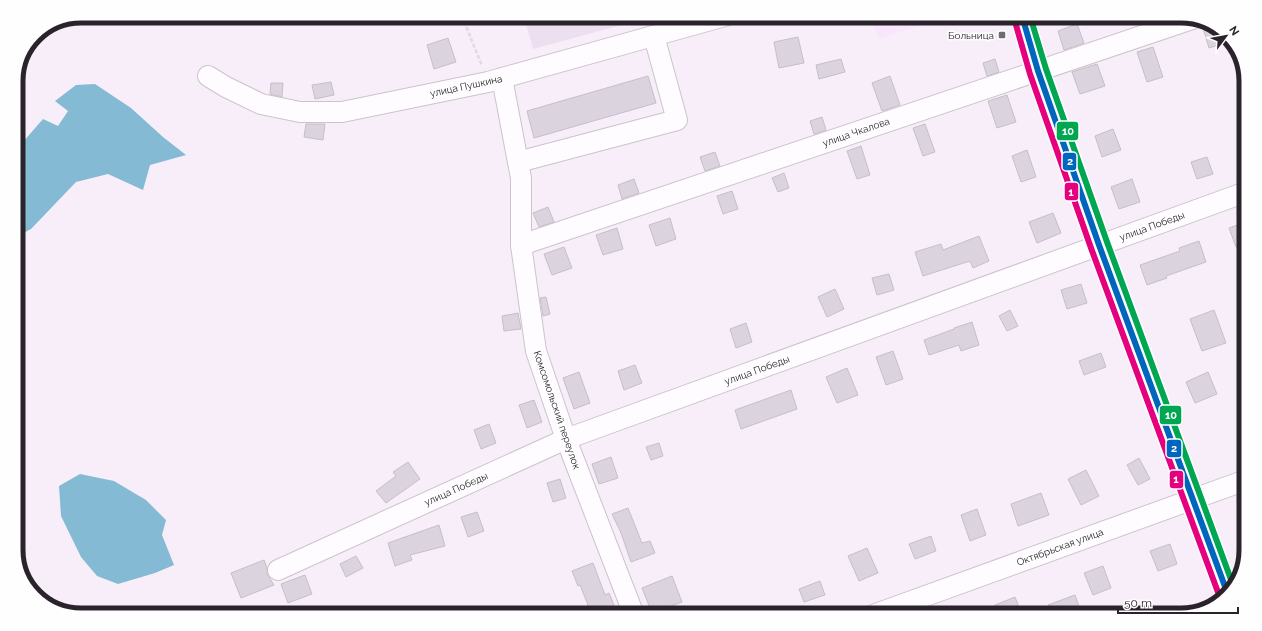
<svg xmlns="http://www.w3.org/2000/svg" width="1262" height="631" viewBox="0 0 1262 631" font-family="Raleway,sans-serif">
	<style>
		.built { fill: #f9e5fc }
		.medical { fill: #ecdfef }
		.water { fill: #84bad3 }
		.building { fill: #dbd3dd; stroke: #c6bec8 }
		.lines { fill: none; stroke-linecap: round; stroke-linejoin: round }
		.minor-casing { stroke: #ccc3cd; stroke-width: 22 }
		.path { stroke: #dedadf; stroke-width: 2.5; stroke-dasharray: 4 2; stroke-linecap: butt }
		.minor { stroke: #fefcfe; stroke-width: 20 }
		.bus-1-casing { stroke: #fefefe; stroke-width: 9 }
		.bus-2-casing { stroke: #fefefe; stroke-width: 9 }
		.bus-3-casing { stroke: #fefefe; stroke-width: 9 }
		.bus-1 { stroke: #0065bd; stroke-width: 6 }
		.bus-2 { stroke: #e5007d; stroke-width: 6 }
		.bus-3 { stroke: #00a651; stroke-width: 6 }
		.poi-dot { fill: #736a74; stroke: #fefefe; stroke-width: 1.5 }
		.labels { text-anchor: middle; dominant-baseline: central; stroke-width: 3; stroke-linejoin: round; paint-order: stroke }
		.poi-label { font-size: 10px; fill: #2b232c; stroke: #fefefe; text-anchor: end }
		.street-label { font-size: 10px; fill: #2b232c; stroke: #fefefe }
		.rim { fill: none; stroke: #2b232c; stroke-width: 5 }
		.line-badge { stroke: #fefefe; stroke-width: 1.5 }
		.badge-label { font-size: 11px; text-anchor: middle; font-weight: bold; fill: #fff }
	</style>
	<rect width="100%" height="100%" fill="#f8eefa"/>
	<path class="built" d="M871,16H951L878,39Z"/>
	<path class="medical" d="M524,16H655L533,49Z"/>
	<g class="water">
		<path d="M95,84L131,108L163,137L186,155L150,165L143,190L108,174L76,182L31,229L16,237V150L43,119L58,126L68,111L55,101L76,85Z"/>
		<path d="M80,474L114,481L146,500L166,520L162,535L174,565L155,573L118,584L97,576L81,557L61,516L59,486Z"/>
	</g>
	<g class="building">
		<path d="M1077,24L1084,43L1064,50L1058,31Z"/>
		<path d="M1212,25L1218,30L1222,44L1209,48L1203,28Z"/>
		<path d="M798,37L804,63L779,68L774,42Z"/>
		<path d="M448,38L456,62L434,69L427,45Z"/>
		<path d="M1153,47L1163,77L1147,82L1137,52Z"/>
		<path d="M841,59L845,72L819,79L816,65Z"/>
		<path d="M995,59L999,72L987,76L983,63Z"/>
		<path d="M1097,64L1105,86L1080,94L1072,72Z"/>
		<path d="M648,76L656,103L534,138L527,111Z"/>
		<path d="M890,76L900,105L882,111L872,83Z"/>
		<path d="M331,82L334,95L315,99L312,85Z"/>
		<path d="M271,83H283L282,97L270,94Z"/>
		<path d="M1007,95L1016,122L997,128L988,101Z"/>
		<path d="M822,117L826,130L814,134L810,121Z"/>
		<path d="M306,124H325L323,140L304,137Z"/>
		<path d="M925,124L935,152L923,156L913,128Z"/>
		<path d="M1113,129L1121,150L1102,157L1095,136Z"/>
		<path d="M861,146L870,175L857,179L847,151Z"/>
		<path d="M1027,150L1036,177L1021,182L1012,156Z"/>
		<path d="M715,152L720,166L705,171L700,157Z"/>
		<path d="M1207,157L1213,174L1197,179L1191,162Z"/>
		<path d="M784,173L789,188L778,192L772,178Z"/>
		<path d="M634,179L639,193L622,199L618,185Z"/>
		<path d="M1132,179L1140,202L1119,209L1111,187Z"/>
		<path d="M732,191L738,209L723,214L717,196Z"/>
		<path d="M548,207L554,222L539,227L533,213Z"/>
		<path d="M1053,213L1061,233L1037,243L1029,222Z"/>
		<path d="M670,218L676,239L656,246L649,225Z"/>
		<path d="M1246,222V243L1236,247L1229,228Z"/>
		<path d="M617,228L623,249L603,255L596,235Z"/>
		<path d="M979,236L989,261L973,268L970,261L923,276L915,252L941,244L943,250Z"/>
		<path d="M1199,241L1206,262L1166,276L1167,278L1147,285L1140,265L1180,251L1179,248Z"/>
		<path d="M564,247L572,268L552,275L544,254Z"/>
		<path d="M889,274L894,290L877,295L872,278Z"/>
		<path d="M1081,284L1087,303L1067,309L1061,290Z"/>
		<path d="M835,289L844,309L827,317L818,297Z"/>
		<path d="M546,297L550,314L543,316L540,298Z"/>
		<path d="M1010,310L1018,326L1007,331L999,316Z"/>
		<path d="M1214,310L1226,343L1202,351L1190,319Z"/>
		<path d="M518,313L521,329L504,331L502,316Z"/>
		<path d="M972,322L979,345L961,351L959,345L929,355L924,340L954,329V328Z"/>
		<path d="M746,323L752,342L736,348L730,329Z"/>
		<path d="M893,351L903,379L886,385L876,357Z"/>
		<path d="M1101,353L1106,367L1084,375L1079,361Z"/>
		<path d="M635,365L642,383L624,390L618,371Z"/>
		<path d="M847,368L858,395L837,403L826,377Z"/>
		<path d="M579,372L590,403L574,409L563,378Z"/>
		<path d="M1208,372L1217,394L1195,403L1186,382Z"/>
		<path d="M791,390L797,409L741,429L735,410Z"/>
		<path d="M534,400L542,422L527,428L519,405Z"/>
		<path d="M489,424L496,443L481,449L474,430Z"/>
		<path d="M659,443L663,456L651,460L646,447Z"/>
		<path d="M611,457L618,478L599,484L592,464Z"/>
		<path d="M1139,458L1150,479L1138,485L1127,465Z"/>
		<path d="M408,462L420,479L386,503L376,491L396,476L393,472Z"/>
		<path d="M1086,470L1099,496L1081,505L1068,479Z"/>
		<path d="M560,479L566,498L553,502L547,483Z"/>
		<path d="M1041,493L1049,515L1018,526L1011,504Z"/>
		<path d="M628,508L642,543L650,541L655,553L631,562L621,533L612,514Z"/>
		<path d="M977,509L986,535L970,541L961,515Z"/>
		<path d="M477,512L484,531L468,537L461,517Z"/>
		<path d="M439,525L445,546L410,555L412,560L395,566L388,543Z"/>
		<path d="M931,536L936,551L915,559L909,544Z"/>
		<path d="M1170,544L1177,564L1158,571L1150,551Z"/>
		<path d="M867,548L878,573L859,581L848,556Z"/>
		<path d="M356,556L363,568L346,577L340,564Z"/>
		<path d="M264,560L267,568V574L274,585L241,598L231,573Z"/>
		<path d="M593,563L605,595L609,593L618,615H592L580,585L578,586L572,571Z"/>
		<path d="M1103,566L1111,588L1093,595L1084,573Z"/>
		<path d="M305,575L312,594L288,603L281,584Z"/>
		<path d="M672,576L682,602L652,613L642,588Z"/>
		<path d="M820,581L825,595L804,602L799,589Z"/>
		<path d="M1075,595L1082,615H1052L1048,605Z"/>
		<path d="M1015,597L1022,615H998L995,605Z"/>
	</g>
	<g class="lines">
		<g class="minor-casing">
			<g id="minor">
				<path d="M1022,16L1038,71L1099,245L1227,592"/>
				<path d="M208,76L226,87L261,104L300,112H342L488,82L725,16"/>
				<path d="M502,78L521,178V245L536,351L566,439L634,615"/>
				<path d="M518,162L677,120L654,36"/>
				<path d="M521,245L1192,19"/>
				<path d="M278,570L566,439L1246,192"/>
				<path d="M873,615L1246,480"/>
			</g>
		</g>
		<path class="path" d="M462,16L482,66"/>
		<use href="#minor" class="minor"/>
		<g class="bus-1-casing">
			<path id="bus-1" d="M1022,16L1038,71L1099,245L1227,592"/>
		</g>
		<g class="bus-2-casing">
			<path id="bus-2" d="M1014,18L1030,74L1091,248L1219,595"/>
		</g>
		<g class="bus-3-casing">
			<path id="bus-3" d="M1030,16L1046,69L1107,242L1233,585"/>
		</g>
		<use href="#bus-1" class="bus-1"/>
		<use href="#bus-2" class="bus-2"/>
		<use href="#bus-3" class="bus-3"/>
	</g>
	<rect class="poi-dot" x="998" y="31" width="8" height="8" rx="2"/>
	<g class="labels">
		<g class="poi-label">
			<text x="994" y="35">Больница</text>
		</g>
		<g class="street-label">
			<text transform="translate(466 86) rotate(-12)">улица Пушкина</text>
			<text transform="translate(856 132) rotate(-19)">улица Чкалова</text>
			<text transform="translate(1152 226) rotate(-20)">улица Победы</text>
			<text transform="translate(757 370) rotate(-20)">улица Победы</text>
			<text transform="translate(557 410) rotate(71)">Комсомольский переулок</text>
			<text transform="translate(456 489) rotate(-24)">улица Победы</text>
			<text transform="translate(1060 547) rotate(-20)">Октябрьская улица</text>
		</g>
	</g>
	<path d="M0 0H1262V631H0ZM81 23H1181A58 58 0 0 1 1239 81V550A58 58 0 0 1 1181 608H81A58 58 0 0 1 23 550V81A58 58 0 0 1 81 23Z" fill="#fefefe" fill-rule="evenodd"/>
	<path class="rim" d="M81 23H1181A58 58 0 0 1 1239 81V550A58 58 0 0 1 1181 608H81A58 58 0 0 1 23 550V81A58 58 0 0 1 81 23Z"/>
	<g class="line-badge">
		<rect x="1056" y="121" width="23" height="20" rx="4" fill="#00a651"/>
		<rect x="1062" y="152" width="15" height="19" rx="4" fill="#0065bd"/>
		<rect x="1064" y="182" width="15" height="19" rx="4" fill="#e5007d"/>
		<rect x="1159" y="405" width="23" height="20" rx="4" fill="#00a651"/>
		<rect x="1166" y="439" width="16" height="19" rx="4" fill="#0065bd"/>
		<rect x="1169" y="470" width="15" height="19" rx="4" fill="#e5007d"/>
	</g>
	<g class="badge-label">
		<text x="1068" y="135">10</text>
		<text x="1070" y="165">2</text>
		<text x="1071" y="196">1</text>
		<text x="1171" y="419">10</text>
		<text x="1174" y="452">2</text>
		<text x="1176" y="483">1</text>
	</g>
	<g transform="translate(1226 36) rotate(58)" stroke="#fefefe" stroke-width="3" paint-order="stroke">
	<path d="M0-3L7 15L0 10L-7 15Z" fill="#2b232c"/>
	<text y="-6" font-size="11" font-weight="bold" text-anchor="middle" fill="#2b232c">N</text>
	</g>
	<path d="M1118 607v6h120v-6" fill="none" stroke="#2b232c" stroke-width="2"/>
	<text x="1124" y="607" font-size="12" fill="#2b232c" stroke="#fefefe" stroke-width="3" paint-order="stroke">50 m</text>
</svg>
